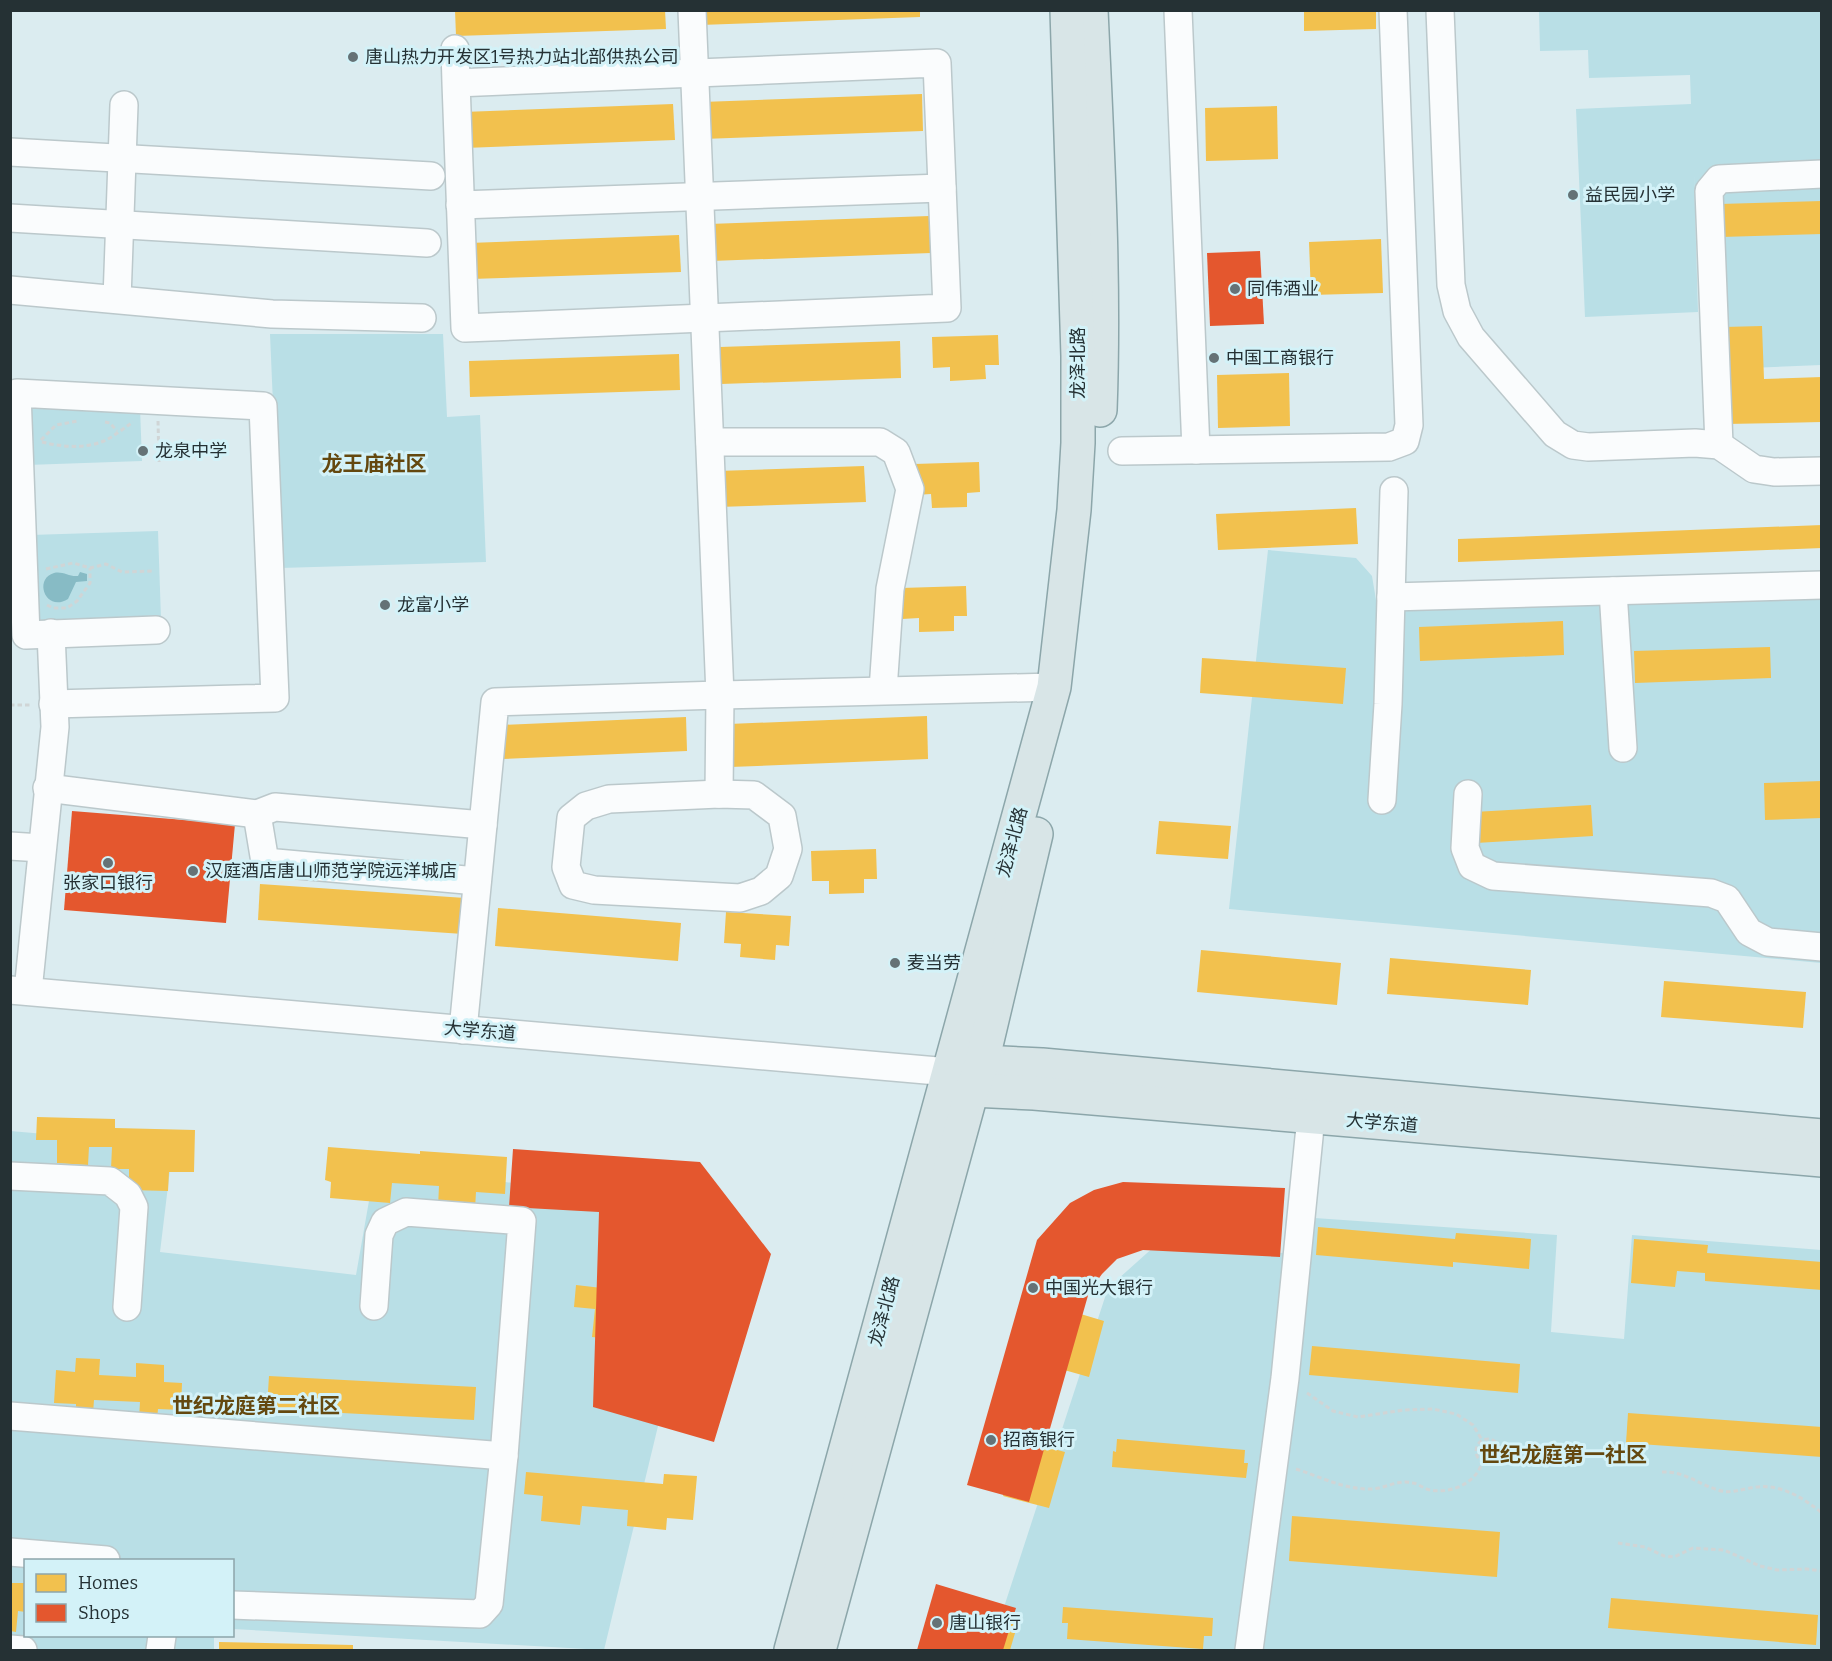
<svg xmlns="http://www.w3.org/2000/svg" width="1832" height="1661" viewBox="0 0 1832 1661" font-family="Bitter,'Noto Sans SC',serif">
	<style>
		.green { fill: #b9dfe6 }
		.water { fill: #87bbc5 }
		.homes { fill: #f2c14e }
		.shops { fill: #e4572e }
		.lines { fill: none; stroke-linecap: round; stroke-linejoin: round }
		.minor-casing { stroke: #bbc8cb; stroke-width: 30 }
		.major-casing { stroke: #8ca6aa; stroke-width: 36 }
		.path { stroke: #d0d5d6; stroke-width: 3; stroke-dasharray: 4.5 3; stroke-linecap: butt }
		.minor { stroke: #fafcfd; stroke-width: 27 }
		.major { stroke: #d8e5e7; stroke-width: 33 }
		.poi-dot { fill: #657276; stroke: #d3f2f8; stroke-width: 2 }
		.labels { text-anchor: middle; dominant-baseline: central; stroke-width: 6; stroke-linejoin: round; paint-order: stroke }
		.poi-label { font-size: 18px; fill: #253134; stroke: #d3f2f8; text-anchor: start }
		.street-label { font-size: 18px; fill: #253134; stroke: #d3f2f8 }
		.quarter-label { font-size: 21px; font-weight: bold; fill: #64480f; stroke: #d3f2f8 }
	</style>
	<rect width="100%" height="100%" fill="#dbecf0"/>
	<g class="green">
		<path d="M1539,11H1821V365L1702,370L1694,175L1698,312L1585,317L1576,109L1691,104L1690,75L1589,78L1588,50L1540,51Z"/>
		<path d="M270,334H443L447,417L480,415L486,562L280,568Z"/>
		<path d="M25,402L140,408L142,461L27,465Z"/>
		<path d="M158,531L161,619L33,623L30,535Z"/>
		<path d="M1268,550L1356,558L1372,576L1376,600L1821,591V963L1229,909Z"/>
		<path d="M10,1131L173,1145L160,1252L356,1275L376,1161L617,1200L686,1310L604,1650L233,1629L232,1560H26V1636H214V1650H11Z"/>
		<path d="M1286,1216L1557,1235L1551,1332L1624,1339L1632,1235L1821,1250V1650H990L1108,1288L1156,1245L1284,1253Z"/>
	</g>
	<path class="water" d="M80,572L87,574V581L76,582L68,599C46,613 33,579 54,573C63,571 69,577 78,576Z"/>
	<g class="homes">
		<path d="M455,10H665L666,29L456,36Z"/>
		<path d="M699,10H920V17L700,25Z"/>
		<path d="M1304,10H1376V29L1304,31Z"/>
		<path d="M922,94L923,131L703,139L702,102Z"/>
		<path d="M673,104L675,140L465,148L463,112Z"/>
		<path d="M1277,106L1278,159L1206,161L1205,108Z"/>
		<path d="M1822,201V234L1721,237L1720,204Z"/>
		<path d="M929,216L931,253L711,261L709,224Z"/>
		<path d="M679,235L681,272L471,279L469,243Z"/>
		<path d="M1381,239L1383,293L1311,295L1309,242Z"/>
		<path d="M1762,326L1764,379L1822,377V422L1726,424L1724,327Z"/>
		<path d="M998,335L999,365H985L986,379L950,381V367L933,368L932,337Z"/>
		<path d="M900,341L901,378L721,384L720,347Z"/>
		<path d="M679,354L680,390L470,397L469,361Z"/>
		<path d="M1289,373L1290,426L1218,428L1217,375Z"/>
		<path d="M979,462L980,492L967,493V507L932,508L931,494L915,495L914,464Z"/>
		<path d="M864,466L866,502L718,507L717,471Z"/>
		<path d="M1356,508L1358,544L1218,550L1216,514Z"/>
		<path d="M1822,525V548L1458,562V539Z"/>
		<path d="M966,586L967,616H954V631L919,632V618L902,619L901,588Z"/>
		<path d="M1563,621L1564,655L1420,661L1419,627Z"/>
		<path d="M1770,647L1771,678L1635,683L1634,651Z"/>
		<path d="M1202,658L1346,668L1343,704L1200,693Z"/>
		<path d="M927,716L928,759L730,767L729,724Z"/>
		<path d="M686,717L687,751L502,759L501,725Z"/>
		<path d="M1822,781V818L1765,820L1764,783Z"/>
		<path d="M1591,805L1593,836L1476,843L1474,812Z"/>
		<path d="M1159,821L1231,826L1228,859L1156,854Z"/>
		<path d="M876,849L877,879H864V893L829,894V881H812L811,851Z"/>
		<path d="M260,884L465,898L463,934L258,920Z"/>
		<path d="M498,908L681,923L678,961L495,946Z"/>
		<path d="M726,912L791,916L789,946L776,945L775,960L740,957L741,944L724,943Z"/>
		<path d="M1201,950L1341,963L1337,1005L1197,992Z"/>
		<path d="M1390,958L1531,970L1528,1005L1387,994Z"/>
		<path d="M1664,981L1806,992L1803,1028L1661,1017Z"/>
		<path d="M37,1117L115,1119V1128L195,1130L194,1172H169L168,1191L129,1190V1169H111L112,1147H89L88,1165L57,1163V1140H36Z"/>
		<path d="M328,1147L420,1154V1151L507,1157L505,1194L476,1192L475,1209L438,1207L439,1186L392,1183L390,1203L330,1198L331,1182L325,1180Z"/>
		<path d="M1150,1196L1280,1201L1278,1250L1148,1244Z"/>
		<path d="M1318,1227L1455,1239L1456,1233L1531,1239L1529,1269L1453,1262V1267L1316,1255Z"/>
		<path d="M1634,1239L1708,1245L1707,1253L1822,1262V1290L1705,1281V1273L1677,1271L1675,1287L1631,1283Z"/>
		<path d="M576,1285L714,1301L715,1287L748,1291L743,1336L715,1333L713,1348L678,1343L680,1324L632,1318L629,1341L592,1337L595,1309L574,1307Z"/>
		<path d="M1024,1304L1062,1315L1064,1309L1104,1321L1089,1377L1043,1364L1045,1357L1015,1348L1017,1341L1014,1340Z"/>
		<path d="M1312,1346L1520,1364L1518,1393L1309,1375Z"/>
		<path d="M76,1358L100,1359L99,1375L136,1377V1363L164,1365V1382L182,1383L181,1410L158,1409L157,1419H139L140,1402L94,1400L93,1413H76V1404L54,1403L56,1370L75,1372Z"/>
		<path d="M269,1376L476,1387L474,1420L267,1409Z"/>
		<path d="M1628,1413L1822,1427V1457L1626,1443Z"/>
		<path d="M985,1435L1023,1446L1024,1441L1065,1452L1049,1508L1003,1496L1006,1488L975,1480L977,1472L974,1471Z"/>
		<path d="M1117,1439L1245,1450L1244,1463H1248L1246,1478L1112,1467L1113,1451L1116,1452Z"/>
		<path d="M526,1472L663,1484L664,1474L697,1476L693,1520L667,1518L666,1530L627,1526L628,1510L582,1506L580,1525L541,1521L543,1496L524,1494Z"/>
		<path d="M1292,1516L1500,1532L1497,1577L1289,1561Z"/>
		<path d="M10,1583H26V1612L18,1611L16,1632L10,1631Z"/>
		<path d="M1611,1598L1818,1615L1816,1645L1608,1628Z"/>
		<path d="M937,1606L976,1617L977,1612L1018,1623L1010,1650H928L930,1643L927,1642Z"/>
		<path d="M1063,1607L1213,1618L1212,1636H1204L1203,1649L1067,1639L1068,1623H1062Z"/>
		<path d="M219,1642L353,1645V1650H219Z"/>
	</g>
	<g class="shops">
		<path d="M1260,251L1264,324L1210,326L1207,253Z"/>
		<path d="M72,811L235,824L226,923L64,910Z"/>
		<path d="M513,1149L700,1162L771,1254L714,1442L593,1407L599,1212L509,1207Z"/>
		<path d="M1123,1182L1285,1188L1280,1257L1143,1250L1117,1259L1102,1274L1089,1292L1029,1502L967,1485L1037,1240L1070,1203L1094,1190Z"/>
		<path d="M936,1584L1016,1608L1003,1650H917Z"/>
	</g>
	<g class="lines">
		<g class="minor-casing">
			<g id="minor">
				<path d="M692,10L720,695L1054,687"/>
				<path d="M1178,10L1196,450"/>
				<path d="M1440,10L1451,285L1457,311L1471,337L1555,434L1573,445L1588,447L1695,443L1719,445L1754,469L1774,472L1822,471"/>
				<path d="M455,49L456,83L465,328L947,308L937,63L456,83"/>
				<path d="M10,152L431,176"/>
				<path d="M460,205L942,188"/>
				<path d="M10,218L427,243"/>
				<path d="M10,290L272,314L422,318"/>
				<path d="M117,299L124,105"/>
				<path d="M710,442H880L896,452L910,489L890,589L883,690"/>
				<path d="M1719,445L1709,191L1719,179L1822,174"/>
				<path d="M1122,451L1389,447L1405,441L1409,425L1393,10"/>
				<path d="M1613,591L1623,748"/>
				<path d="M1391,597L1822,585"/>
				<path d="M53,704L275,698L263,406L17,393L26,635L156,630"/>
				<path d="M47,788L257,814L275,807L483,825"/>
				<path d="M719,794L754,795L782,816L788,849L779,876L761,891L740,898L594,890L573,885L566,867L571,818L586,806L609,799Z"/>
				<path d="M1468,794L1465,848L1472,866L1493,876L1711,893L1727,899L1749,932L1768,942L1822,947"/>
				<path d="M1382,800L1388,704L1394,491"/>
				<path d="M257,814L265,862L477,881"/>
				<path d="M10,846L41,848"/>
				<path d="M10,990L949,1072"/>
				<path d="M28,991L55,727L51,633"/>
				<path d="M463,1030L495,702L720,695L719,794"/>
				<path d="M10,1176L110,1181L128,1195L134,1207L127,1307"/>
				<path d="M10,1416L504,1456"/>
				<path d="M10,1552L106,1560"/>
				<path d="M232,1605L480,1614L489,1604L504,1456L522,1221L406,1212L385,1222L379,1235L374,1306"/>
				<path d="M10,1649L23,1650"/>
				<path d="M160,1650L162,1636"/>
				<path d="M1249,1650L1285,1378L1311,1117"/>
			</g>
		</g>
		<g class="major-casing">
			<g id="major">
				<path d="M1091,10C1097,143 1105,278 1100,410"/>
				<path d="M962,1068L982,1062L1042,1065L1822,1136"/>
				<path d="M955,1077L972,1090L1034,1093L1822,1160"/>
				<path d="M791,1650L1054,687L1074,510L1078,443V356L1067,10"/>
				<path d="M819,1650L972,1090L982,1062L1036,834"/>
			</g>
		</g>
		<g class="path">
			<path d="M158,421L159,462"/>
			<path d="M105,422L110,423L117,431"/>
			<path d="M41,440L56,425L78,421"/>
			<path d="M42,442C62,447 84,449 104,441C113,437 124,428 133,422"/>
			<path d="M46,569L73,563L90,568L106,564L122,572L154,571"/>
			<path d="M47,605L53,608H67L77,601L90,583V568"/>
			<path d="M10,705H30"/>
			<path d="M1307,1393L1333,1411L1358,1417L1404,1410L1433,1409L1456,1414L1473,1425L1482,1440"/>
			<circle cx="1488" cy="1451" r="12"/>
			<path d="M1296,1469C1321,1477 1345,1490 1372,1489C1386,1488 1399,1479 1413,1483C1419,1484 1424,1489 1430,1490C1451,1494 1477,1483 1482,1462"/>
			<path d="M1662,1472C1684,1471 1698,1484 1718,1490C1729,1494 1739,1490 1750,1488C1777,1482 1801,1496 1822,1513"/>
			<path d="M1618,1543L1645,1547L1664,1556L1674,1557L1693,1548L1724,1550L1760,1566L1777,1570L1807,1569L1822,1571"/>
		</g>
		<use href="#minor" class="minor"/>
		<use href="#major" class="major"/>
	</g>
	<g class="poi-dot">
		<circle cx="353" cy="57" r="6"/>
		<circle cx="1573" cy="195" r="6"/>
		<circle cx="1235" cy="289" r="6"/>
		<circle cx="1214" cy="358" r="6"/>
		<circle cx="143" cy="451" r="6"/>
		<circle cx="385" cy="605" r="6"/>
		<circle cx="108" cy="863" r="6"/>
		<circle cx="193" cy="871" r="6"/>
		<circle cx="895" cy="963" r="6"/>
		<circle cx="1033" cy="1288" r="6"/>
		<circle cx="991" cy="1440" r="6"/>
		<circle cx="937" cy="1623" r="6"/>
	</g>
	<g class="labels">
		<g class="poi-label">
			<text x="365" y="57">唐山热力开发区1号热力站北部供热公司</text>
			<text x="1585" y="195">益民园小学</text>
			<text x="1247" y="289">同伟酒业</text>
			<text x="1226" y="358">中国工商银行</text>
			<text x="155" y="451">龙泉中学</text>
			<text x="397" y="605">龙富小学</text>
			<text x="205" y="871">汉庭酒店唐山师范学院远洋城店</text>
			<text x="108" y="883" text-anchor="middle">张家口银行</text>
			<text x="907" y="963">麦当劳</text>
			<text x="1045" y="1288">中国光大银行</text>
			<text x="1003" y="1440">招商银行</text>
			<text x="949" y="1623">唐山银行</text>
		</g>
		<g class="street-label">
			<text transform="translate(1078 363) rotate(-90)">龙泽北路</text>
			<text transform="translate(1012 842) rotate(-75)">龙泽北路</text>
			<text transform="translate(480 1031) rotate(5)">大学东道</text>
			<text transform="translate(1382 1123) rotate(5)">大学东道</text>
			<text transform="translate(884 1311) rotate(-75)">龙泽北路</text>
		</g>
		<g class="quarter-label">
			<text x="374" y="464">龙王庙社区</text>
			<text x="256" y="1406">世纪龙庭第二社区</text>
			<text x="1563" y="1455">世纪龙庭第一社区</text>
		</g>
	</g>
	<rect width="1832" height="1661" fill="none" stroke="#253134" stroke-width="24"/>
	<rect x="24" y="1559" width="210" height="78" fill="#d3f2f8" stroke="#8da5aa" stroke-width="1.5"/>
	<rect x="36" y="1574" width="30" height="18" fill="#f2c14e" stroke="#8da5aa" stroke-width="1.5"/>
	<text x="78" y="1589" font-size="18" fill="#253134">Homes</text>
	<rect x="36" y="1604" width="30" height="18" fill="#e4572e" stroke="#8da5aa" stroke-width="1.5"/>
	<text x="78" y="1619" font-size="18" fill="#253134">Shops</text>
</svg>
